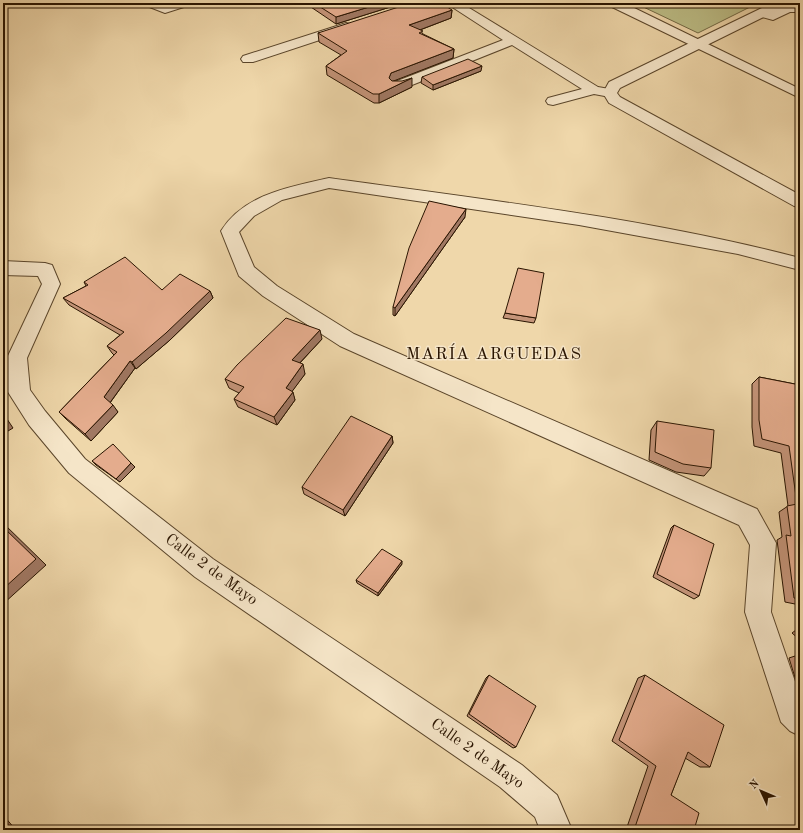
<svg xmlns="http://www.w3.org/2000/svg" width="803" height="833" viewBox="0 0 803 833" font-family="'Old Standard TT',serif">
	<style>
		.green { fill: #bcbd86; stroke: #726843 }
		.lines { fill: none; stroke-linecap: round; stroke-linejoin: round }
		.minor-casing { stroke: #5a452a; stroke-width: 2 }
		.tertiary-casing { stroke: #5a452a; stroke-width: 2 }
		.minor { fill: #f5e5c8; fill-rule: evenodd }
		.tertiary { fill: #f5e5c8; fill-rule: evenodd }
		.wall { fill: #c49479; stroke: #291400 }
		.shaded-wall { fill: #a07863; stroke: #291400 }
		.building { fill: #e4ac8d; stroke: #291400 }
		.labels { text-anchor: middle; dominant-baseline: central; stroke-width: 3; stroke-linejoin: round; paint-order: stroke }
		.street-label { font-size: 16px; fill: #291400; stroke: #f5e5c8 }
		.neighbourhood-label { font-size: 17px; letter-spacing: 1px; fill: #291400; stroke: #f5e5c8 }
	</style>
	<rect width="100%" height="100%" fill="#efd7aa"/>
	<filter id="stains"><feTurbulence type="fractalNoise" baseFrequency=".005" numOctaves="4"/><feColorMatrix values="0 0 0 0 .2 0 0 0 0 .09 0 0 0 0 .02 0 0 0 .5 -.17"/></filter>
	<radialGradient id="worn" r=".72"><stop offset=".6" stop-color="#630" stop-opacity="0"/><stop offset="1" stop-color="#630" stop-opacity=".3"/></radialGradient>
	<path class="green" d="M635,3H758L698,33Z"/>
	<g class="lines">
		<g class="minor-casing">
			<g id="minor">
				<path d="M145,3H161L166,5L189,3L187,6L165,13L147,6Z"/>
				<path d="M446,3H461L598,87L615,90L617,93L615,96L610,97L594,94L553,105L548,104L546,101L548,98L582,89L512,45L402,89H392L390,86L392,83L503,40Z"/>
				<path d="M608,3H624L800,89V98L610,6Z"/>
				<path d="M800,4V12H790L773,20L758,16L756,13L762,9L772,12L783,6Z"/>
				<path d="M346,23L350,24L352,27L350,30L253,62H243L241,59L243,56Z"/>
				<path d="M329,178C487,200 646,218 800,258V270L738,254L579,225L329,188L282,200L254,216L239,232L254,267L277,286L354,334L757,509L776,543L771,612L800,696V736L790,731L781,722L745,612L750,545L739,525L340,346L263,296L239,276L221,231C244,194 290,187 329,178Z"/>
				<path d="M3,261L45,263L52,265L60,284L27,358L30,390L45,411L85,459L213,559L522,765L557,795L572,830H540L535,817L500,787L195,577L69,473L29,425L8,392L7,358L42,284L38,276L3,275Z"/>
			</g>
		</g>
		<g class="tertiary-casing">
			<path id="tertiary" d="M772,3H788L786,6L620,88L617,93L620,97L800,195V207L794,206L609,103L603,93L609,82Z"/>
		</g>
		<use href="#minor" class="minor"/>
		<use href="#tertiary" class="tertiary"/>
	</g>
	<g class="wall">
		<path d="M305,3H403L336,24Z"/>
		<path d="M452,10L451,18L420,30L423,34L454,49L453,58L392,81L412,87L379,103H374L327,75L326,66L341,55L319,42L318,33Z"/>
		<path d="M481,71L433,90L421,83L422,77Z"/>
		<path d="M465,217L395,316L393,315V307Z"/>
		<path d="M84,282L162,290L210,291L213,298L170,340L136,369L135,368L110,403L118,412L91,441L66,419L59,412L114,355L112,353L107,346L120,335L69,305L63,298L86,286Z"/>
		<path d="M505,313L536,318L534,323L503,318Z"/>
		<path d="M322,339L300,363L305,374L292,391L295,400L277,425L238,407L234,399L239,393L229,388L225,379Z"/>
		<path d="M759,377L800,385V605L785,602L777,540L782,537L779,512L788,506L781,453L754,446L752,427V384Z"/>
		<path d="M657,421L711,468L704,476L676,472L649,460L651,430Z"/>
		<path d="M392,436L393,443L345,516L304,494L302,487Z"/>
		<path d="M92,461L131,463L135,467L120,482L96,465Z"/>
		<path d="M674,525L699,596L694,599L653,577L671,528Z"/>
		<path d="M402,564L378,596L357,583L356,580Z"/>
		<path d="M800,627V640L792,633Z"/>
		<path d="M798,655H800V688L797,684L789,658Z"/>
		<path d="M489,675L516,747L513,748L467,716L486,678Z"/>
		<path d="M645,675L710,767H700L685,758L671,795L694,830H626L648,766L612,741L638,678Z"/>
	</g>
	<g class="shaded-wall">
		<path d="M382,3H403L336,24V17Z"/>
		<path d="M452,10L451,18L409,34V25Z"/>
		<path d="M454,49L453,58L391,82L389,78L391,73Z"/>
		<path d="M482,66L481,71L433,90V85Z"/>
		<path d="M412,78V87L379,103V94Z"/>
		<path d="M466,209L465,217L395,316V308Z"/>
		<path d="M210,291L213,298L170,340L136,369L132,362Z"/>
		<path d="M320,330L322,339L294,369L292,360Z"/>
		<path d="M130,361L135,368L109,404L104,397Z"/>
		<path d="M303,364L305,374L288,397L286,388Z"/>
		<path d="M293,392L295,400L277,425L274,417Z"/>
		<path d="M113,405L118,412L91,441L85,434Z"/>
		<path d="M3,413L13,428L3,434Z"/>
		<path d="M392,436L393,443L345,516L343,510Z"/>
		<path d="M131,463L135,467L120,482L116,479Z"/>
		<path d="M3,523L46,565L3,604Z"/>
		<path d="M402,561V564L378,596V593Z"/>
		<path d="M3,815L16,830H3Z"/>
	</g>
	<g class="building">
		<path d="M314,3H382L336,17Z"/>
		<path d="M411,3H441L452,10L409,25L423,31L419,33L454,49L391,73L389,78L392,81H402L412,78L379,94H373L326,66L347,51L318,33Z"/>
		<path d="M468,59L482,66L433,85L422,77Z"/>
		<path d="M429,201L466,209L395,308L393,307L409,248Z"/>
		<path d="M125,257L162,290L180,274L210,291L166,333L132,362L130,361L104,397L113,405L85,434L59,412L117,352L107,346L124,332L63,298L88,285L84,282Z"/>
		<path d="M518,268L544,273L536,318L505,313Z"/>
		<path d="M286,318L320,330L292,360L303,364L286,388L293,392L274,417L234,399L244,387L225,379L237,365Z"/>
		<path d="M759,377L800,385V599L794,598L786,535L791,536L787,506L797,504L789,446L762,439L759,420Z"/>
		<path d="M351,416L392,436L343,510L302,487Z"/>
		<path d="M657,421L714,430L711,468L683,464L655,452Z"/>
		<path d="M113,444L131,463L116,479L92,461Z"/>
		<path d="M674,525L714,544L699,596L657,574Z"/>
		<path d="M3,527L36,559L3,589Z"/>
		<path d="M382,549L402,561L378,593L356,580Z"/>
		<path d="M489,675L536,706L516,747L469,714Z"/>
		<path d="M645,675L724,725L710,767L688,752L671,795L699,813L694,830H634L656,766L619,740Z"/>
	</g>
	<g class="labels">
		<g class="street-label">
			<text transform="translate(211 570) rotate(36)">Calle 2 de Mayo</text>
			<text transform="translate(477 754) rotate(35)">Calle 2 de Mayo</text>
		</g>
		<g class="neighbourhood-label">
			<text x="494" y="354">MARÍA ARGUEDAS</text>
		</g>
	</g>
	<rect width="803" height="833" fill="none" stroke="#efd7aa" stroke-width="16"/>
	<rect x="4" y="4" width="795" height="825" fill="none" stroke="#291400" stroke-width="2"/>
	<rect x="8" y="8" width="787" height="817" fill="none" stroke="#291400"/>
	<g transform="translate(761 791) rotate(314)" stroke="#f5e5c8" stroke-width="3" paint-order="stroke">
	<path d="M0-3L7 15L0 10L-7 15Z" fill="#291400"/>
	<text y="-6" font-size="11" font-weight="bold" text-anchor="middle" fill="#291400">N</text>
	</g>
	<rect width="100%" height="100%" filter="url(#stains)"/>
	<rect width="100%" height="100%" fill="url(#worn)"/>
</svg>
